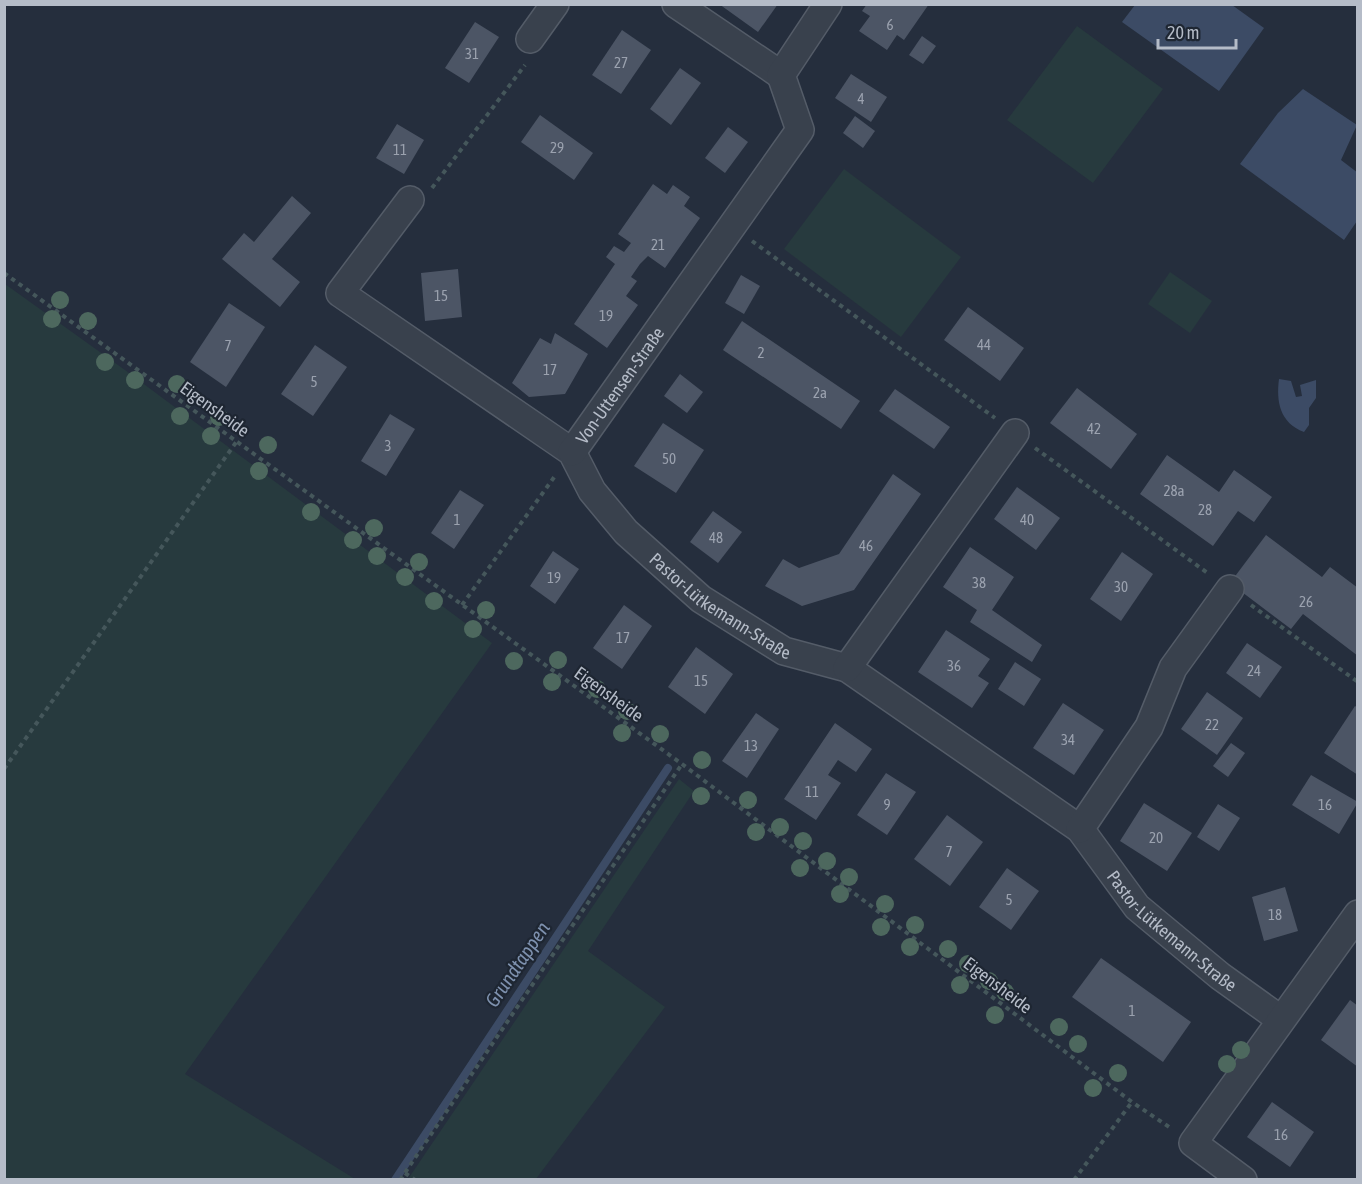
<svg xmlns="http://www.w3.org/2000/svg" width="1362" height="1184" viewBox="0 0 1362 1184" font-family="'Asap Condensed',sans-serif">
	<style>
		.green { fill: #273a3e }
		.water { fill: #3c4b65 }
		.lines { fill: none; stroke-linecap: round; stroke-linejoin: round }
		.stream { stroke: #3c4b65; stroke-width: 8 }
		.building { fill: #4c5565 }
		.minor-casing { stroke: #545c68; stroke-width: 30 }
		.path { stroke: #45575b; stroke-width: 4; stroke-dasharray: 4.5 4.5; stroke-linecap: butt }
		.minor { stroke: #39414d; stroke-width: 27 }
		.tree { fill: #4d685e }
		.labels { text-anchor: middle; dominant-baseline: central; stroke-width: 4.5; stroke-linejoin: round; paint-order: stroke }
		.number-label { font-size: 15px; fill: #9ba2af }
		.street-label { font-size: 18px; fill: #b5bcc8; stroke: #1e2632 }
		.water-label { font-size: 20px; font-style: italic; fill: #7e91ae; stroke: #1e2632 }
	</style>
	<rect width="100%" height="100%" fill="#252e3d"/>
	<g class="green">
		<path d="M1077,26L1163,89L1093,183L1007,120Z"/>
		<path d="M844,169L961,257L901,337L784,249Z"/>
		<path d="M1170,272L1212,301L1190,333L1148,304Z"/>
		<path d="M5,284L125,370L492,643L185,1074L355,1179H5Z"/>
		<path d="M679,779L694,791L588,951L665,1007L536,1179H408Z"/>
	</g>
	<g class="water">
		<path d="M1232,5L1264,28L1219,91L1122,22L1135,5Z"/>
		<path d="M1303,89L1357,125L1341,160L1358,173L1357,221L1344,240L1240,164L1278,113Z"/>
		<path d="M1279,379L1291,381L1296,397L1302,396L1300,385L1316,380V398L1309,408V425L1304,432C1280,423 1276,402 1279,379Z"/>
	</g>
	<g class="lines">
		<path class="stream" d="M395,1180L668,768"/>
	</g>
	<g class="building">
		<path d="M719,4H778L758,32Z"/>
		<path d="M867,4H929L904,40L897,35L887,50L859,31L870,16L862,11Z"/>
		<path d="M475,22L499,37L469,83L445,68Z"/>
		<path d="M622,30L651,50L621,94L592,75Z"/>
		<path d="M922,36L936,46L923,64L909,55Z"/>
		<path d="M680,68L701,83L671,125L650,109Z"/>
		<path d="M851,74L887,97L871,122L835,98Z"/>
		<path d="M540,115L593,153L574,180L521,142Z"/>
		<path d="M855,116L875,131L863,148L843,133Z"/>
		<path d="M397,124L424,140L404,174L376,158Z"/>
		<path d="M728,127L748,142L725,173L705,158Z"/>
		<path d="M653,184L667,194L673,185L690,197L684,206L700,218L665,268L648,256L640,264L631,277L637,281L626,296L638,305L607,348L574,324L615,264L606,257L614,246L624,252L631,243L618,234Z"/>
		<path d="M292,196L311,213L272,259L300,282L280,307L222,259L244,233L254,242Z"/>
		<path d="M458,269L462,317L425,321L421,273Z"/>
		<path d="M741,275L760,286L744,314L725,303Z"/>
		<path d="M229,303L265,327L226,387L190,362Z"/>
		<path d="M968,307L1024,348L1000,381L944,340Z"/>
		<path d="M742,321L860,401L841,429L723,350Z"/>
		<path d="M555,333L588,354L565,394L529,397L512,383L540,338L551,344Z"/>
		<path d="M315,345L347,367L313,416L281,394Z"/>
		<path d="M680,374L703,392L687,413L664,396Z"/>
		<path d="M1077,388L1137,434L1111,469L1050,423Z"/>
		<path d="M895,389L950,427L934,449L879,411Z"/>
		<path d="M390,414L415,429L386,476L361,461Z"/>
		<path d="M663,423L704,450L676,493L634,466Z"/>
		<path d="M1167,455L1219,492L1234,470L1272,497L1254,522L1238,511L1213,546L1140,494Z"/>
		<path d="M893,474L921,494L854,590L802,606L765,586L783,559L799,568L839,554Z"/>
		<path d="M1017,487L1060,518L1036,550L994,519Z"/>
		<path d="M460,490L484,505L454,549L431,533Z"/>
		<path d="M713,511L742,532L718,563L690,542Z"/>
		<path d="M1266,535L1322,577L1330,567L1358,588V656L1303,614L1291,629L1230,583Z"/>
		<path d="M970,547L1014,577L992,610L1042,645L1032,662L970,622L977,610L943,587Z"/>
		<path d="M553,551L579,569L555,604L530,586Z"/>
		<path d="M1122,552L1153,574L1121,621L1090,599Z"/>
		<path d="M624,605L652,626L622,669L593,648Z"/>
		<path d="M946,630L990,659L978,676L989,683L972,708L918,672Z"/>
		<path d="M1247,643L1282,667L1260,698L1226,673Z"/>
		<path d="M696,647L733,674L705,714L668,687Z"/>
		<path d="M1015,662L1041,679L1024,706L998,689Z"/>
		<path d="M1207,692L1243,718L1217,755L1181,729Z"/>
		<path d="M1063,703L1104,730L1074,775L1033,748Z"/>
		<path d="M1355,706L1358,708V775L1324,753Z"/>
		<path d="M756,713L779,729L747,778L722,761Z"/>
		<path d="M835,723L872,749L856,772L838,760L828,775L841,783L816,820L784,799Z"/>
		<path d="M1231,743L1245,753L1228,777L1213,766Z"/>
		<path d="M886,773L916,792L887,835L857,815Z"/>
		<path d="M1311,775L1358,802L1339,834L1292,805Z"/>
		<path d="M1144,803L1192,833L1167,871L1120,841Z"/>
		<path d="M1218,804L1240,818L1219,851L1197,837Z"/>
		<path d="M947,815L983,842L950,886L914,859Z"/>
		<path d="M1007,868L1039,891L1011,930L979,907Z"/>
		<path d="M1285,887L1298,931L1264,941L1252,897Z"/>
		<path d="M1101,958L1191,1022L1163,1062L1072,997Z"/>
		<path d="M1350,1000L1358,1006V1067L1321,1040Z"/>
		<path d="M1272,1102L1314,1132L1290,1167L1247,1137Z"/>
	</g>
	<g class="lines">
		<g class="minor-casing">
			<g id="minor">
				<path d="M676,4L781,75"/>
				<path d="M530,39L555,4"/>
				<path id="s1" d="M410,200L340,293L572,452L592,491L626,532L701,599L784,651L847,668L1080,829L1137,907L1220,976L1280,1019"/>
				<path id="s2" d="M572,452L800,130L781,75L828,4"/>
				<path d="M847,668L1015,433"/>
				<path d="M1080,829L1149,727L1173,668L1230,589"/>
				<path d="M1243,1180L1193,1143L1358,914"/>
			</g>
		</g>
		<g class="path">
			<path d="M432,188L525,65"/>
			<path d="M752,241L995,418"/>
			<path d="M4,273L682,764L1132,1102L1172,1129"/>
			<path d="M1035,448L1209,574"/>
			<path d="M462,605L555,476"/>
			<path d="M1251,605L1358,682"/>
			<path d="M4,769L237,441"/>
			<path d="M405,1173L415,1180"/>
			<path d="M400,1180L682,764"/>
			<path d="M1074,1180L1132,1102"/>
		</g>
		<use href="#minor" class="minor"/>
	</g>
	<g class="tree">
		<circle cx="60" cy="300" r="9"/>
		<circle cx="52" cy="319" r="9"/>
		<circle cx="88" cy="321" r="9"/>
		<circle cx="105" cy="362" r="9"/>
		<circle cx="135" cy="380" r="9"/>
		<circle cx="177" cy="384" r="9"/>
		<circle cx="180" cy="416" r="9"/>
		<circle cx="219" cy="417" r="9"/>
		<circle cx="211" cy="436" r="9"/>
		<circle cx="268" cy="445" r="9"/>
		<circle cx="259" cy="471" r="9"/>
		<circle cx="311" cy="512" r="9"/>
		<circle cx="374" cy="528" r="9"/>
		<circle cx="353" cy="540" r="9"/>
		<circle cx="377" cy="556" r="9"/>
		<circle cx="419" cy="562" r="9"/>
		<circle cx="405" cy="577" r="9"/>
		<circle cx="434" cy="601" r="9"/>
		<circle cx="486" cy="610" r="9"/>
		<circle cx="473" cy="629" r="9"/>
		<circle cx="558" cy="660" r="9"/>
		<circle cx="514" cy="661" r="9"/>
		<circle cx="552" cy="682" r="9"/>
		<circle cx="597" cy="689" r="9"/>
		<circle cx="627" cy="711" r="9"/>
		<circle cx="622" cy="733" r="9"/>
		<circle cx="660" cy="734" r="9"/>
		<circle cx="702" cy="760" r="9"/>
		<circle cx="701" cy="796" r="9"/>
		<circle cx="748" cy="800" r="9"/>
		<circle cx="780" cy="827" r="9"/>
		<circle cx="756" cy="832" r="9"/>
		<circle cx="803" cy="841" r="9"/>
		<circle cx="827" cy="861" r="9"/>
		<circle cx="800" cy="868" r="9"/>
		<circle cx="849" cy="877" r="9"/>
		<circle cx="840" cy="894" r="9"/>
		<circle cx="885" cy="904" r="9"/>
		<circle cx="915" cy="925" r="9"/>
		<circle cx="881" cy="927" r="9"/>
		<circle cx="910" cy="947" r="9"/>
		<circle cx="948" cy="949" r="9"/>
		<circle cx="968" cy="964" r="9"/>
		<circle cx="989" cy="981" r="9"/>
		<circle cx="960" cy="985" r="9"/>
		<circle cx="1005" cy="992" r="9"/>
		<circle cx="995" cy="1015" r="9"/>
		<circle cx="1059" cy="1027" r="9"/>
		<circle cx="1078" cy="1044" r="9"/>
		<circle cx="1241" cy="1050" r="9"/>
		<circle cx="1227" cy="1064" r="9"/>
		<circle cx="1118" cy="1073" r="9"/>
		<circle cx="1093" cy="1088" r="9"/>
	</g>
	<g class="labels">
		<g class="number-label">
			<text x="890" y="24">6</text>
			<text x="472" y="53">31</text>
			<text x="621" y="62">27</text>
			<text x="861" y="98">4</text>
			<text x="557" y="147">29</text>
			<text x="400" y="149">11</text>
			<text x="658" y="244">21</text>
			<text x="441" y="295">15</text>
			<text x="606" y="315">19</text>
			<text x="984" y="344">44</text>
			<text x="228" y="345">7</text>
			<text x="761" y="352">2</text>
			<text x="550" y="369">17</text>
			<text x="314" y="381">5</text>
			<text x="820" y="392">2a</text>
			<text x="1094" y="428">42</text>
			<text x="388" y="445">3</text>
			<text x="669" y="458">50</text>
			<text x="1174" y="490">28a</text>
			<text x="1205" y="509">28</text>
			<text x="457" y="519">1</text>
			<text x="1027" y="519">40</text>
			<text x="716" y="537">48</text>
			<text x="866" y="545">46</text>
			<text x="554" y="577">19</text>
			<text x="979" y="582">38</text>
			<text x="1121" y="586">30</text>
			<text x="1306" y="601">26</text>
			<text x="623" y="637">17</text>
			<text x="954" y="665">36</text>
			<text x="1254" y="670">24</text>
			<text x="701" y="680">15</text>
			<text x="1212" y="724">22</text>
			<text x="1068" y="739">34</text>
			<text x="751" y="745">13</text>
			<text x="812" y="791">11</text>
			<text x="887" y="804">9</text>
			<text x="1325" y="804">16</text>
			<text x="1156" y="837">20</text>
			<text x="949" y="851">7</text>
			<text x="1009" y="899">5</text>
			<text x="1275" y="914">18</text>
			<text x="1132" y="1010">1</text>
			<text x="1281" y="1134">16</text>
		</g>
		<g class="street-label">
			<text stroke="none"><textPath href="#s2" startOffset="82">Von-Uttensen-Straße</textPath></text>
			<text transform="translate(215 409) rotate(36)">Eigensheide</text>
			<text stroke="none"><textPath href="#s1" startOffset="615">Pastor-Lütkemann-Straße</textPath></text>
			<text transform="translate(609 694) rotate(36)">Eigensheide</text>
			<text stroke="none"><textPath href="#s1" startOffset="1180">Pastor-Lütkemann-Straße</textPath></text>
			<text transform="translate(998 985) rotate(37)">Eigensheide</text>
		</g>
		<g class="water-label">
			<text transform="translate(517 964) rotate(-56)">Grundtappen</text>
		</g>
	</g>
	<rect width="1362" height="1184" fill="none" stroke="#b5bcc8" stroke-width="12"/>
	<path d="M1158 39v9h78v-9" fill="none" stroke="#b5bcc8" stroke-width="3"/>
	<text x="1167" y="39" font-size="18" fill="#b5bcc8" stroke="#1e2632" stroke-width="4.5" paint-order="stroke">20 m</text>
</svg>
